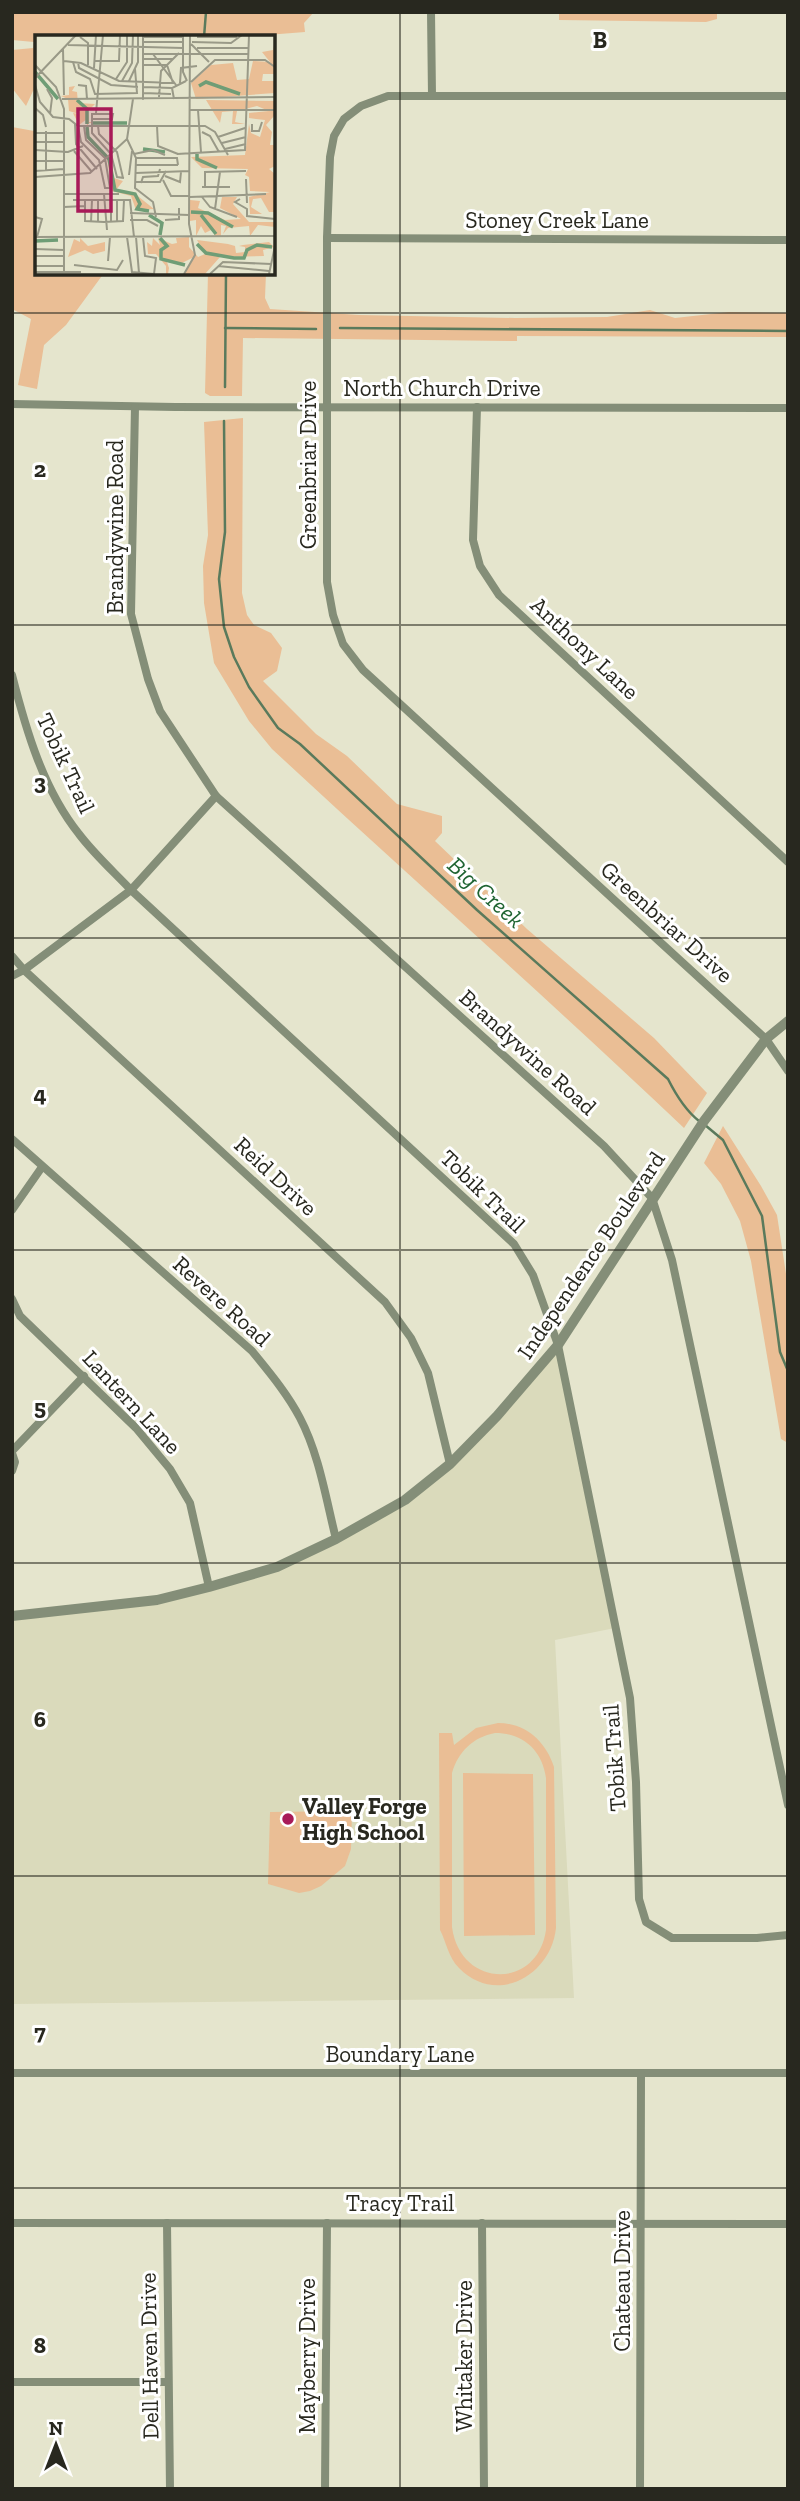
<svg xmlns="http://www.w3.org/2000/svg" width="800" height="2501" viewBox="0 0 800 2501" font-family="'Zilla Slab',serif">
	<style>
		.built { fill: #dadabb }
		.green { fill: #eabe95; fill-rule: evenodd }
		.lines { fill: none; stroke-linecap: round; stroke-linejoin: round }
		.stream { stroke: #5a7a5c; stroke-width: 2.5 }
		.minor { stroke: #848e78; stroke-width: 8 }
		.tertiary { stroke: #848e78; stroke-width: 10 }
		.grid { fill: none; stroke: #28281f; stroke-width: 2; stroke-opacity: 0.55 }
		.poi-dot { fill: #a81a58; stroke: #fff; stroke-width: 2.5 }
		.labels { text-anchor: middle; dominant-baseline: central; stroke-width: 6; stroke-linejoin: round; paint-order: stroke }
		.street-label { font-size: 23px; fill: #28281f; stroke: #fff }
		.poi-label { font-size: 23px; font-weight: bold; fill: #28281f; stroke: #fff; text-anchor: start }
		.water-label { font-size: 24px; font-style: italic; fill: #1f6432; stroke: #fff }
		.inset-river { fill: none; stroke: #6f9d76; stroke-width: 3.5 }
		.inset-road { fill: none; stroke: #999987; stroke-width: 2 }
		.view { fill: #a81a58; fill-opacity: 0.15; stroke: #a81a58; stroke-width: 3.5 }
		.inset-edge { fill: none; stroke: #28281f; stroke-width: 3.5 }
		.grid-label { font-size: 23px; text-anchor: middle; font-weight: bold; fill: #28281f; stroke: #fff; stroke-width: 6; stroke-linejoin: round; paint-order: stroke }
	</style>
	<rect width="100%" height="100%" fill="#e5e5cd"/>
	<path class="built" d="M558,1345L615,1628L555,1640L574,1998L12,2004V1616L157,1600L277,1567L405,1500L450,1464Z"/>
	<g class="green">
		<path d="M12,12H314L304,23L305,32L241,37H37V89L33,91L26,106L12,88V50L33,48L34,42L12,40Z"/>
		<path d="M559,12H717V19L706,22L559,20Z"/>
		<path d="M12,127L34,131L37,128V273H104L66,325L44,345L37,389L18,385L31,319L12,309Z"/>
		<path d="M208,273H266L265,298L270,309L359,315L515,318L607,317L650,310L675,318L729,312L788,313V337L517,336V341L243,338L242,396H210L205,393Z"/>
		<path d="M243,418L242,593L247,615L254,625L271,633L282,648L277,671L263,681L316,734L347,756L397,804L442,816V833L435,841L527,929L654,1038L707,1093L684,1128C548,999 409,876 272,749L249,721L214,663L204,603L203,566L208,535L204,422Z"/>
		<path d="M723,1126L761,1186L777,1215L788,1287V1443L781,1439L751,1261L740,1221L721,1184L704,1163Z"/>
		<path d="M498,1723C526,1723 546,1742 554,1767L556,1928C551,1976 496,2006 459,1968C448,1957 446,1941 440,1930L439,1733H452L454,1745L476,1728ZM495,1733C523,1733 542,1750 546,1778V1930C537,1991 460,1988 452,1927V1773C458,1752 473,1737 495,1733Z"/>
		<path d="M463,1773L533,1774L535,1935L464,1936Z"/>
		<path d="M352,1811L351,1849L345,1866L321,1886L310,1891L299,1893L268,1884L270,1812Z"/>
	</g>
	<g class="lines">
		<g class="stream">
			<path d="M204,37L206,12"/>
			<path d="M225,328L316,329"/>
			<path d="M340,328L788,331"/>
			<path d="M225,387L226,273"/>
			<path d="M224,421L225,532L219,579L224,627L234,657L249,687L278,728L300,744L477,910L668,1079C676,1095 685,1110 699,1121"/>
			<path d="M705,1125L723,1140L762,1216L780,1352L788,1371"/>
		</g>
		<g class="minor">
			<path d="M431,12L432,96"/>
			<path d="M788,96H388L361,106L344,119L334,136L330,157L327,238V582L333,615L343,644L363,670L766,1039L788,1071"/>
			<path d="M327,238L788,240"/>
			<path d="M12,404L175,407L788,408"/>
			<path d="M135,407L131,614L148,679L160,711L216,796L604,1146L652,1198L672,1260L788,1805"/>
			<path d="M477,407L473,540L480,566L499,595L788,862"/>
			<path d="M12,675C26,730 43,789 79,834C94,854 114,872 131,890L514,1244L533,1275L558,1345L630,1698L636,1782L639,1899L646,1922L672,1938H757L788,1935"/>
			<path d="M12,956L24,970L385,1302L411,1338L428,1373L450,1464"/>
			<path d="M12,976L24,970L131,890L216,796"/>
			<path d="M12,1139L252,1351C269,1372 287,1393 300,1418C319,1454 326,1499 336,1539"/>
			<path d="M12,1210L42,1167"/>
			<path d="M12,1299L20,1316L136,1428L170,1469L190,1503L209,1587"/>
			<path d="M12,1451L84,1376"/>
			<path d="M12,1453L15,1462L12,1471"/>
			<path d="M12,2073H788"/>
			<path d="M12,2223L788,2224"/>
			<path d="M167,2223L170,2489"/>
			<path d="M482,2223L484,2489"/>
			<path d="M12,2382H167"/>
			<path d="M325,2489L327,2223"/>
			<path d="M640,2489L641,2073"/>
		</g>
		<path class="tertiary" d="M12,1616L157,1600L209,1587L277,1567L336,1539L405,1500L450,1464L497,1416L558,1345L704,1121L766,1039L788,1021"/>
	</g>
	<path class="grid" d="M400,12V2489M12,313H788M12,625H788M12,938H788M12,1250H788M12,1563H788M12,1876H788M12,2188H788"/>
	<circle class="poi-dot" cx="288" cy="1819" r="7"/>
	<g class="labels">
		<g class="street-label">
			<text x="557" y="220">Stoney Creek Lane</text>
			<text x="442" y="388">North Church Drive</text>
			<text transform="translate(308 465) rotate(-90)">Greenbriar Drive</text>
			<text transform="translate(115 527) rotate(-90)">Brandywine Road</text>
			<text transform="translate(585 648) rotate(43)">Anthony Lane</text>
			<text transform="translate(66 763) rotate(65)">Tobik Trail</text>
			<text transform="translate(667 922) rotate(42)">Greenbriar Drive</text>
			<text transform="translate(528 1052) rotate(42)">Brandywine Road</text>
			<text transform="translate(276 1176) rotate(43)">Reid Drive</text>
			<text transform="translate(483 1191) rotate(44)">Tobik Trail</text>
			<text transform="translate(591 1255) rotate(-56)">Independence Boulevard</text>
			<text transform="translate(222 1301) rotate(42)">Revere Road</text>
			<text transform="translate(132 1402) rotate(47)">Lantern Lane</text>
			<text transform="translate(614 1758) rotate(-94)">Tobik Trail</text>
			<text x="400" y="2054">Boundary Lane</text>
			<text x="400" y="2203">Tracy Trail</text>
			<text transform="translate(622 2281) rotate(-90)">Chateau Drive</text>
			<text transform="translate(149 2356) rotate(-91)">Dell Haven Drive</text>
			<text transform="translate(307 2356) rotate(-90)">Mayberry Drive</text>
			<text transform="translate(464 2356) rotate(-90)">Whitaker Drive</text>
		</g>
		<g class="poi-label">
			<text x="302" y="1806">Valley Forge<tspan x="302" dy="26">High School</tspan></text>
		</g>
		<g class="water-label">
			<text transform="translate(486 892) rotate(42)">Big Creek</text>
		</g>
	</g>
	<g transform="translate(35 35)">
		<rect width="240" height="240" fill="#e5e5cd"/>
		<path d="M240,5V39H228L227,46H240V58L161,64L156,48L176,30L198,28L202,45L214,44L218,26L235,27L227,17L238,15ZM40,51L37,56L42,57L43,68L60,69L53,76L54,87H92L53,88L54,103L71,120L52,102V84L44,90L38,78L44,79L34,76L33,64L26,61L34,60V52ZM171,65L240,66L239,81L231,90L237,97L235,110H240V131L234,134L240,139V177H234L226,163L218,164L216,172L227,179H215L214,162L235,157L215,156L214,142L210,140L213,134L167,133L156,122L210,120L214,89L216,98L225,102L230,85L214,83V78L234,76L222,71L202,76L200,87L210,89H197L198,76L187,77L185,88ZM72,122L75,124L79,143L88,146L81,155L99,158L119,174L101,175L96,161L77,156ZM187,162H202L198,169L214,187H240V192L223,190L215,201L214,191L193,193L188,199L191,191L186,190V201H180L178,194L170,198L166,191L161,201V185L155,186V165L165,166L163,173L190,185L206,184L185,173ZM154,202V212L163,222L170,219L162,205L193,209L200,211L201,218L210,217V212L204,211L208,210L234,207L239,212L228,215L229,221L185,222L170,239H149L159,222L147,228L131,224L134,233L133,239H131V231L121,219H113L112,207L117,211L118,203L125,210L123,203L137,209L142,208L141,203ZM45,203L53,211L70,207V216L58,219L50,215L33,222L39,204L45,207Z" fill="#eabe95"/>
		<path class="inset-river" d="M0,37L23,64M164,51L171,47L205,59M42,65L52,74V89M58,88H92M52,92L53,102L74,124L80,155L100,159L105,169L102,174L114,176M108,114L130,117M162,119V124L182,133M156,177L173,178L198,192M114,180L127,188L125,200M166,180L181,199M125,203L132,211L126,215V224L150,230M0,206L23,205M162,209L171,218L199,223H209L212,215L222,210L237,212"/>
		<path class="inset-road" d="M108,0V65M148,0V37L152,46M45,2L53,8V30M108,2H148M162,2H202M108,7H148M157,7L196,8L207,0M156,9L174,27M33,10L148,13M162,13H214M28,14L29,60M108,19H214M118,19L141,50M108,24H138M29,26L46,28L84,46L138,48L132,30H108M60,26H84L85,0M38,27L41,37L55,44L60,59L102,58L100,34M43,27L44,33L76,50L103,52M0,30L21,52L29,74V202M59,33L61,0M0,43L41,0M81,44L92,27V1M87,46L97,28L98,0M94,46L103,27V0M156,47L180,25H230L240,32M145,48L146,33L162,31M0,50L5,67L18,82L34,84L43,91H170L180,97L193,120M43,50L51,51L52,64M108,52L137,53M12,54L17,63L15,79M108,58L136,59M124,62L126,36L144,18M27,64L240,62M98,64L92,104L101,123L100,153L118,167L121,182M139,64L137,53L151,46M0,73L8,80L11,92M155,75H240M163,75L166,117M61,78L68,0M57,84H77L78,79H57V98L76,119L82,142L89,143M40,89L41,109L62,134M217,89V96H224L227,87M43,91L46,107L64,125L70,153H75L70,123L51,105L49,91M63,91L64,99L82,117L88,143M122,91L123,111L143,119M11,96V135M167,97L175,101L184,117M0,98H29M183,102L210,93M0,107H29M187,108L211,102M190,114L211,109M0,115L33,117L48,111M39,116L57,137M99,119L118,115L130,120M142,119L210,115L214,0M101,123H142L143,130M0,126H29M100,130H143M0,136L29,134M101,138L154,136M94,140L97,116M130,141L145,147L146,137M0,142L55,138L92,104M211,144L212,168M128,145L136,161H155M100,147H125L131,136M106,148L108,142L123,141L125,134M167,152H195M170,152V137L211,136M30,159H84M69,159L72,195M155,162L231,159M167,162L175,172L202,182M205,164L200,167L212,174V181L240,184M38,165H95L99,202M50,165V186L69,187L88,186L89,165M63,165V187M76,165V187M82,165V187M29,172L50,171M180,174L185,137M95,178L154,180M0,182L7,184L2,202M95,185H112L123,191M130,185L144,184V173M56,187L57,165M0,202L240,201M92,202L97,237L119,239M101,202L104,238M108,202L110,221L121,223L119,239M0,214L29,215M0,221H29M73,226L75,202M39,230L82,235L88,225M0,231H29M183,231L234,236M0,237H46M29,237V203M149,239L160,220L154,189L155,0M175,239L188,227L236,229M234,239L240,211"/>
		<path class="view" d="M43,74H76V176H43Z"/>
		<rect width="240" height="240" class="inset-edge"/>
	</g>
	<g class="grid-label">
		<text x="600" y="48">B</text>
		<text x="40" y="477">2</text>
		<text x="40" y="790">3</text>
		<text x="40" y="1102">4</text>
		<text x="40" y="1415">5</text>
		<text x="40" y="1727">6</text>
		<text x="40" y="2040">7</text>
		<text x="40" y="2353">8</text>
	</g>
	<rect width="800" height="2501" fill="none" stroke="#28281f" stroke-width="28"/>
	<g transform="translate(56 2445)" stroke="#ffffff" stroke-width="5" paint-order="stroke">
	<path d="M0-5L12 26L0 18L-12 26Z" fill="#28281f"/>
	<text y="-10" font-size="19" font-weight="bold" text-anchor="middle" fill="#28281f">N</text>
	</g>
</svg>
